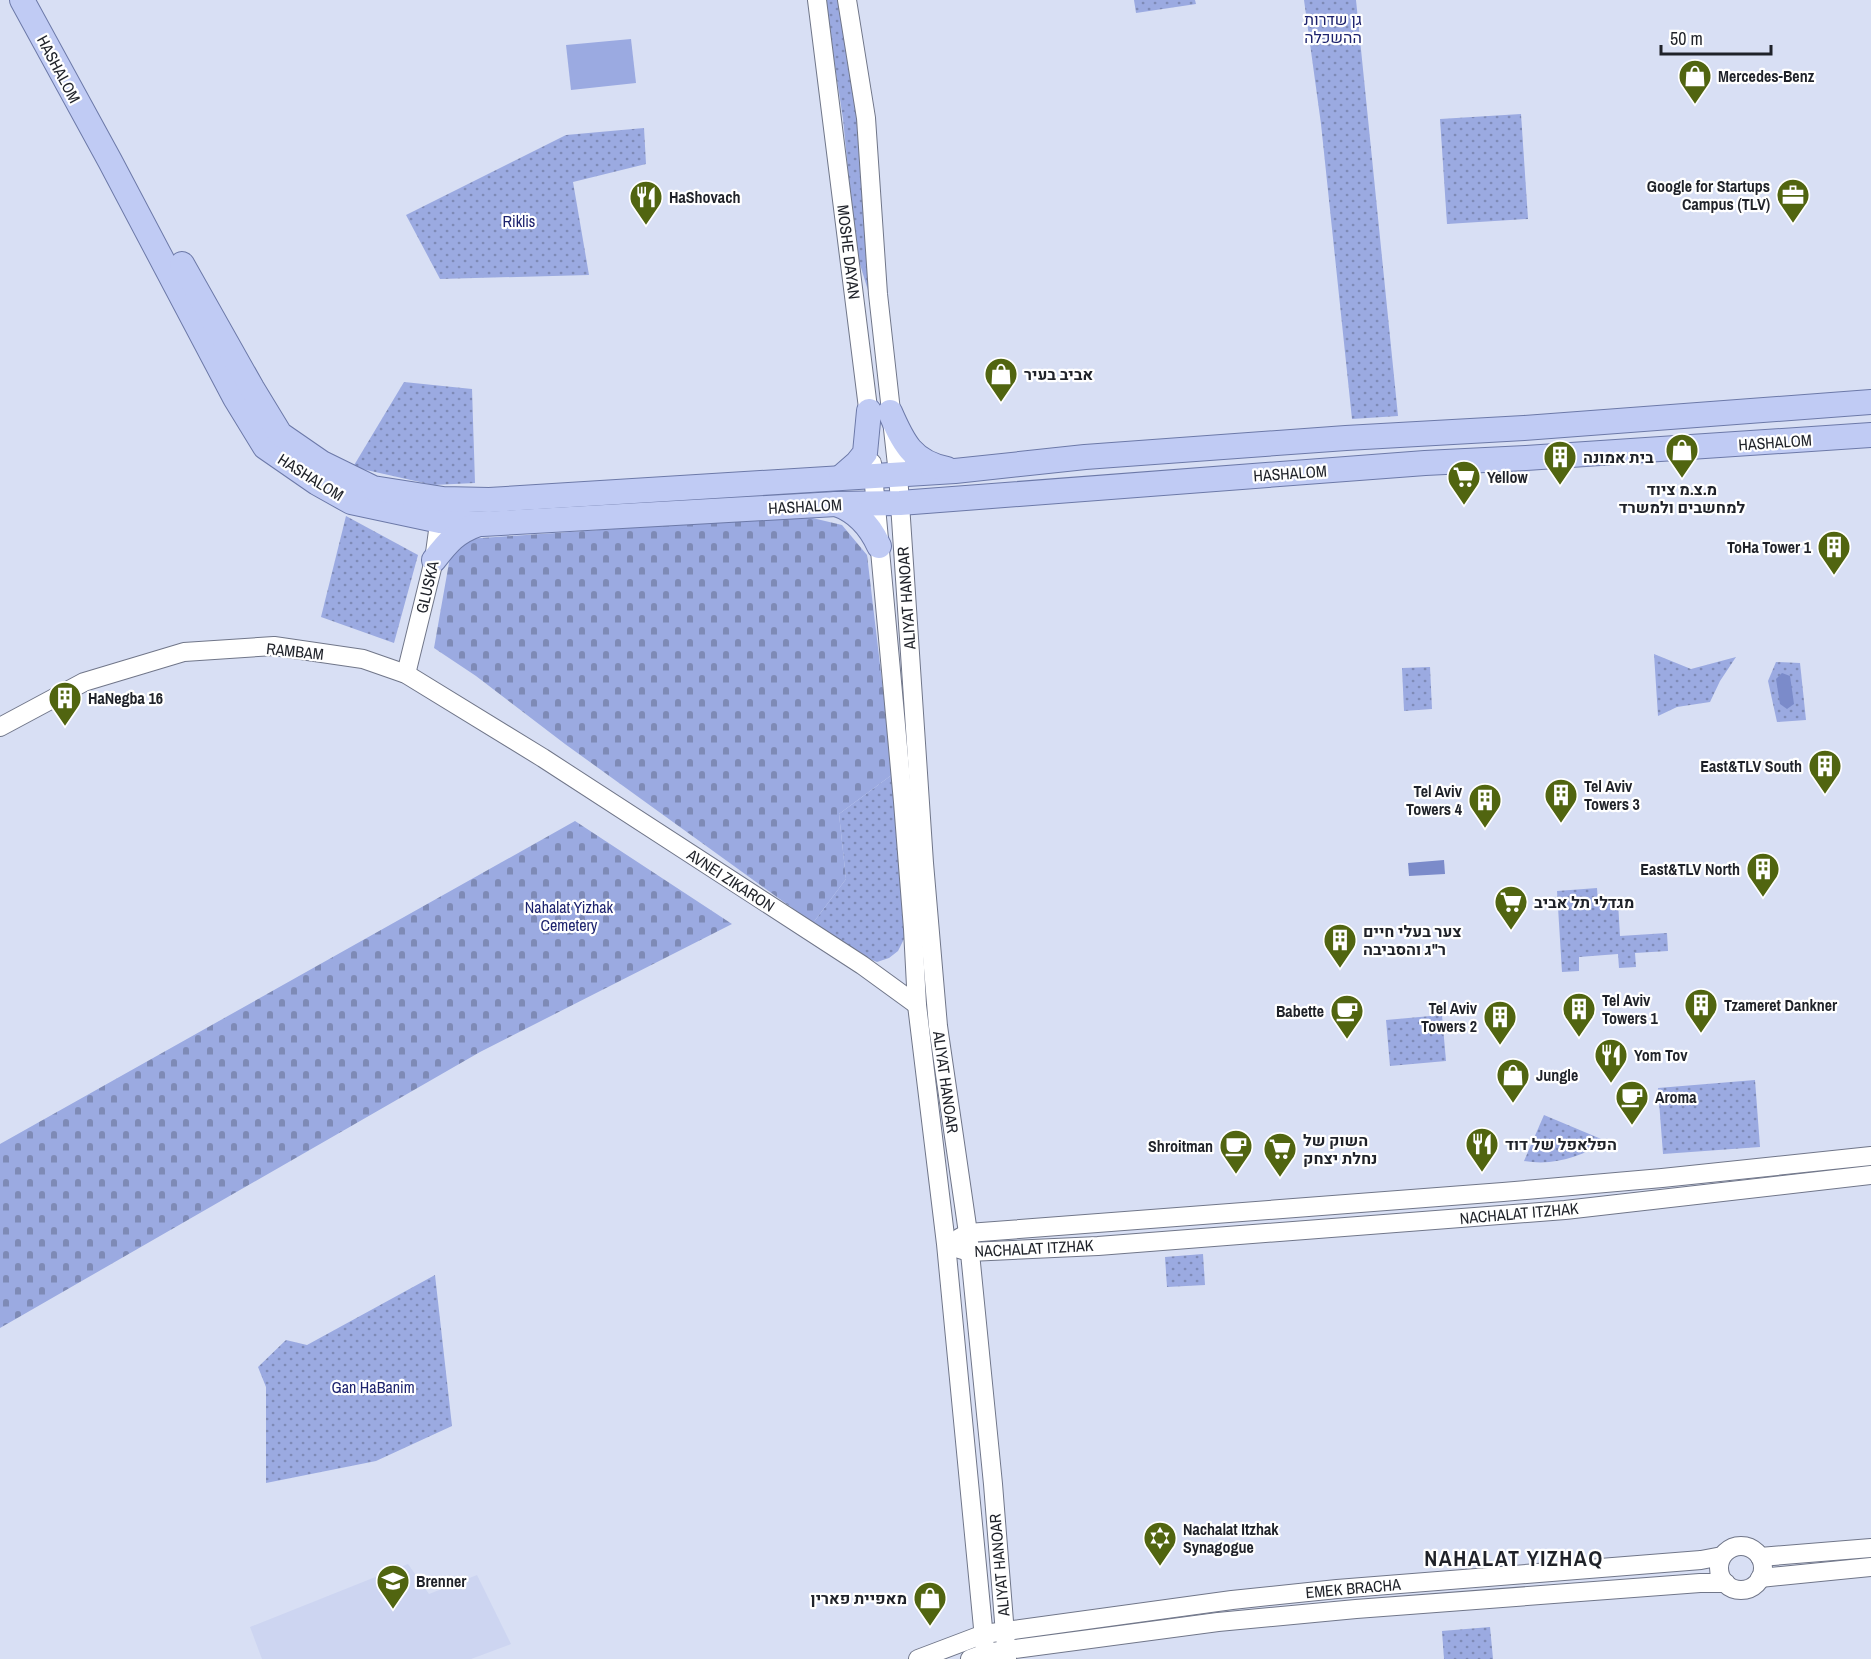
<svg xmlns="http://www.w3.org/2000/svg" width="1871" height="1659" viewBox="0 0 1871 1659" font-family="'Archivo Narrow',Heebo,sans-serif">
	<style>
		.built { fill: #cdd5f1 }
		.grass { fill: url(#grass-dots) }
		.cemetery { fill: url(#cemetery-stones) }
		.pitch { fill: #9baae1 }
		.water { fill: #7b8bca }
		.lines { fill: none; stroke-linecap: round; stroke-linejoin: round }
		.minor-casing { stroke: #707689; stroke-width: 20 }
		.major-casing { stroke: #6c79a8; stroke-width: 26 }
		.minor { stroke: #fff; stroke-width: 18 }
		.major { stroke: #c0cbf4; stroke-width: 24 }
		.labels { text-anchor: middle; dominant-baseline: central; stroke-width: 4.5; stroke-linejoin: round; paint-order: stroke }
		.park-label { font-size: 16px; fill: #1d236e; stroke: #fff }
		.street-label { font-size: 16px; fill: #1f2229; stroke: #fff }
		.poi-label { font-size: 16px; font-weight: bold; fill: #1f2229; stroke: #fff; text-anchor: start }
		.district-label { font-size: 22px; font-weight: bold; letter-spacing: 1.5px; fill: #1f2229; stroke: #fff }
	</style>
	<defs>
		<pattern id="grass-dots" width="8" height="8" patternUnits="userSpaceOnUse" patternTransform="scale(1.5)"><rect width="8" height="8" fill="#9baae1"/><path d="M2 2h.1M6 6h.1" fill="none" stroke="#7e8ab6" stroke-width="1.8" stroke-linecap="round"/></pattern>
		<pattern id="cemetery-stones" width="16" height="16" patternUnits="userSpaceOnUse" patternTransform="scale(1.5)"><rect width="16" height="16" fill="#9baae1"/><path d="M2 7V4a2 2 0 0 1 4 0v3zM10 15v-3a2 2 0 0 1 4 0v3z" fill="#7e8ab6"/></pattern>
	</defs>
	<rect width="100%" height="100%" fill="#d8dff4"/>
	<path class="built" d="M408,1564L429,1594L477,1575L511,1644L471,1659H262L250,1627Z"/>
	<g class="grass">
		<path d="M825,0H840L859,118L870,297L859,261L855,239L843,119Z"/>
		<path d="M1134,0H1195L1196,4L1136,13Z"/>
		<path d="M1304,0H1356L1398,416L1352,419L1321,124Z"/>
		<path d="M1521,114L1528,219L1447,224L1440,119Z"/>
		<path d="M644,128L646,164L573,182L589,275L440,279L406,215L566,135Z"/>
		<path d="M404,382L472,389L475,483L433,485L353,467Z"/>
		<path d="M346,516L418,555L394,643L321,617Z"/>
		<path d="M1654,654L1691,669L1736,657L1720,681L1710,702L1677,707L1658,716Z"/>
		<path d="M1776,662L1800,663L1806,720L1777,722L1768,681Z"/>
		<path d="M1430,667L1432,709L1404,711L1402,668Z"/>
		<path d="M893,774L907,933L898,951L889,958L877,962L867,958L813,923L846,879L839,814Z"/>
		<path d="M1597,888L1598,904L1618,902L1620,936L1667,933L1668,951L1635,953L1636,967L1619,968L1618,954L1579,957V971L1562,972L1557,891Z"/>
		<path d="M1442,1015L1446,1061L1390,1066L1386,1020Z"/>
		<path d="M1755,1080L1760,1147L1663,1154L1658,1088Z"/>
		<path d="M1544,1115L1606,1141C1581,1157 1554,1166 1524,1161Z"/>
		<path d="M1203,1254L1205,1285L1167,1287L1165,1257Z"/>
		<path d="M435,1275L452,1426L376,1461L266,1483V1387L258,1367L286,1340L307,1345Z"/>
		<path d="M1490,1627L1493,1659H1444L1442,1631Z"/>
	</g>
	<g class="cemetery">
		<path d="M804,516L842,525L867,555L893,774L839,814L846,879L813,923L565,744L476,676L434,648L453,540Z"/>
		<path d="M575,821L732,924L480,1052L0,1328V1144Z"/>
	</g>
	<path class="pitch" d="M631,39L636,83L571,90L566,45Z"/>
	<g class="water">
		<path d="M1782,673L1790,676L1794,704L1787,709L1780,704L1776,679Z"/>
		<path d="M1444,860L1445,874L1409,876L1408,863Z"/>
	</g>
	<g class="lines">
		<g class="minor-casing">
			<g id="minor">
				<path d="M817,0L870,424"/>
				<path d="M847,0L866,118L878,294L898,474L924,863L938,1026L968,1233L993,1484L1007,1659"/>
				<path d="M872,463L903,802L913,929L917,1005L946,1244L986,1659"/>
				<path d="M406,674L434,560L441,509"/>
				<path d="M0,727L84,682L184,652L274,646L363,659L406,674L543,758L862,965L917,1005"/>
				<path d="M959,1238L968,1233L1503,1192L1662,1178L1871,1156"/>
				<path d="M959,1249L969,1252L1098,1246L1565,1210L1871,1175"/>
				<circle cx="1741" cy="1568" r="22"/>
				<path d="M1760,1557L1871,1548"/>
				<path d="M1760,1578L1871,1567"/>
				<path d="M918,1659L984,1634L1232,1600L1337,1589L1701,1560L1722,1556"/>
				<path d="M970,1659L986,1653L1007,1650L1218,1622L1356,1609L1700,1583H1726"/>
			</g>
		</g>
		<g class="major-casing">
			<g id="major">
				<path d="M22,0L110,161L235,398L265,447L317,483L351,502L440,521L482,524L836,504L900,503L1425,463L1526,458L1871,435"/>
				<path d="M182,264L252,388L280,434L322,463L373,488L443,499L489,500L955,471L1085,457L1346,438L1524,428L1871,402"/>
				<path d="M890,412C903,442 912,462 947,469"/>
				<path d="M841,477L857,463L865,453L869,411"/>
				<path d="M836,504C856,511 870,526 879,546"/>
				<path d="M434,560C448,542 456,532 479,524"/>
			</g>
		</g>
		<use href="#minor" class="minor"/>
		<use href="#major" class="major"/>
	</g>
	<defs>
		<g id="shop-pin" transform="scale(1.725)"><path d="M0 17L-7.5 6A9.5 9.5 0 1 1 7.5 6Z" fill="#516510" stroke="#fff"/><path d="M-5-2.5h2.3a2.7 3.5 0 0 1 5.4 0H5L5.5 6h-11ZM-1.5-2.5h3a1.5 2.3 0 0 0-3 0Z" fill="#fff"/></g>
		<g id="office-pin" transform="scale(1.725)"><path d="M0 17L-7.5 6A9.5 9.5 0 1 1 7.5 6Z" fill="#516510" stroke="#fff"/><path d="M-6-3h4V-5.5h4V-3h4V5H-6ZM-1-4.5V-3h2v-1.5ZM-6 0V1H6V0Z" fill="#fff"/></g>
		<g id="restaurant-pin" transform="scale(1.725)"><path d="M0 17L-7.5 6A9.5 9.5 0 1 1 7.5 6Z" fill="#516510" stroke="#fff"/><path d="M-5-6h1v4h1v-4h1v4h1v-4h1v5L-1.5 .5V6h-2V.5L-5-1ZM5-6V6H3V1.5H1.5Q1.5-4 5-6Z" fill="#fff"/></g>
		<g id="building-pin" transform="scale(1.725)"><path d="M0 17L-7.5 6A9.5 9.5 0 1 1 7.5 6Z" fill="#516510" stroke="#fff"/><path d="M-4-6H4V6H1V3H-1V6H-4ZM-2.5-4.3h1.7v1.8h-1.7ZM.8-4.3h1.7v1.8H.8ZM-2.5-1h1.7V.8h-1.7ZM.8-1h1.7V.8H.8Z" fill="#fff"/></g>
		<g id="supermarket-pin" transform="scale(1.725)"><path d="M0 17L-7.5 6A9.5 9.5 0 1 1 7.5 6Z" fill="#516510" stroke="#fff"/><path d="M-6-5.5h2.5l.6 2H6L4.5 2H-2.5L-4.4-4H-6ZM-1.5 3.2a1.3 1.3 0 1 0 .1 0ZM3 3.2a1.3 1.3 0 1 0 .1 0Z" fill="#fff"/></g>
		<g id="cafe-pin" transform="scale(1.725)"><path d="M0 17L-7.5 6A9.5 9.5 0 1 1 7.5 6Z" fill="#516510" stroke="#fff"/><path d="M-5.5-4.5H6V0H3Q3 3.5 0 3.5H-2.5Q-5.5 3.5-5.5 0ZM3-3.2v2h1.7v-2ZM-6 4.5H4V6H-6Z" fill="#fff"/></g>
		<g id="synagogue-pin" transform="scale(1.725)"><path d="M0 17L-7.5 6A9.5 9.5 0 1 1 7.5 6Z" fill="#516510" stroke="#fff"/><path d="M0-6.5L5.6 3.2H-5.6ZM0 6.5L5.6-3.2H-5.6Z" fill="#fff"/></g>
		<g id="school-pin" transform="scale(1.725)"><path d="M0 17L-7.5 6A9.5 9.5 0 1 1 7.5 6Z" fill="#516510" stroke="#fff"/><path d="M0-5L7-2L0 1L-7-2ZM-4 1L0 2.5L4 1V4Q0 6-4 4Z" fill="#fff"/></g>
	</defs>
	<g fill-rule="evenodd">
		<use href="#shop-pin" x="1695" y="76"/>
		<use href="#office-pin" x="1793" y="195"/>
		<use href="#restaurant-pin" x="646" y="197"/>
		<use href="#shop-pin" x="1001" y="374"/>
		<use href="#shop-pin" x="1682" y="450"/>
		<use href="#building-pin" x="1560" y="457"/>
		<use href="#supermarket-pin" x="1464" y="477"/>
		<use href="#building-pin" x="1834" y="547"/>
		<use href="#building-pin" x="65" y="698"/>
		<use href="#building-pin" x="1825" y="766"/>
		<use href="#building-pin" x="1561" y="795"/>
		<use href="#building-pin" x="1485" y="800"/>
		<use href="#building-pin" x="1763" y="869"/>
		<use href="#supermarket-pin" x="1511" y="902"/>
		<use href="#building-pin" x="1340" y="940"/>
		<use href="#building-pin" x="1701" y="1005"/>
		<use href="#building-pin" x="1579" y="1009"/>
		<use href="#cafe-pin" x="1347" y="1011"/>
		<use href="#building-pin" x="1500" y="1017"/>
		<use href="#restaurant-pin" x="1611" y="1055"/>
		<use href="#shop-pin" x="1513" y="1075"/>
		<use href="#cafe-pin" x="1632" y="1097"/>
		<use href="#restaurant-pin" x="1482" y="1144"/>
		<use href="#cafe-pin" x="1236" y="1146"/>
		<use href="#supermarket-pin" x="1280" y="1149"/>
		<use href="#synagogue-pin" x="1160" y="1538"/>
		<use href="#school-pin" x="393" y="1581"/>
		<use href="#shop-pin" x="930" y="1598"/>
	</g>
	<g class="labels">
		<g class="park-label">
			<text x="1333" y="19">גן שדרות<tspan x="1333" dy="18">ההשכלה</tspan></text>
			<text x="519" y="221">Riklis</text>
			<text x="569" y="907">Nahalat Yizhak<tspan x="569" dy="18">Cemetery</tspan></text>
			<text x="373" y="1387">Gan HaBanim</text>
		</g>
		<g class="street-label">
			<text transform="translate(59 69) rotate(62)">HASHALOM</text>
			<text transform="translate(849 252) rotate(83)">MOSHE DAYAN</text>
			<text transform="translate(1775 442) rotate(-4)">HASHALOM</text>
			<text transform="translate(1290 473) rotate(-4)">HASHALOM</text>
			<text transform="translate(311 477) rotate(32)">HASHALOM</text>
			<text transform="translate(805 506) rotate(-3)">HASHALOM</text>
			<text transform="translate(427 587) rotate(-77)">GLUSKA</text>
			<text transform="translate(906 598) rotate(-94)">ALIYAT HANOAR</text>
			<text transform="translate(295 651) rotate(6)">RAMBAM</text>
			<text transform="translate(731 880) rotate(33)">AVNEI ZIKARON</text>
			<text transform="translate(946 1082) rotate(82)">ALIYAT HANOAR</text>
			<text transform="translate(1519 1213) rotate(-5)">NACHALAT ITZHAK</text>
			<text transform="translate(1034 1248) rotate(-3)">NACHALAT ITZHAK</text>
			<text transform="translate(999 1565) rotate(-95)">ALIYAT HANOAR</text>
			<text transform="translate(1353 1588) rotate(-5)">EMEK BRACHA</text>
		</g>
		<g class="poi-label">
			<text x="1718" y="76">Mercedes-Benz</text>
			<text x="1770" y="186" text-anchor="end">Google for Startups<tspan x="1770" dy="18">Campus (TLV)</tspan></text>
			<text x="669" y="197">HaShovach</text>
			<text x="1024" y="374">אביב בעיר</text>
			<text x="1583" y="457">בית אמונה</text>
			<text x="1487" y="477">Yellow</text>
			<text x="1682" y="489" text-anchor="middle">מ.צ.מ ציוד<tspan x="1682" dy="18">למחשבים ולמשרד</tspan></text>
			<text x="1811" y="547" text-anchor="end">ToHa Tower 1</text>
			<text x="88" y="698">HaNegba 16</text>
			<text x="1802" y="766" text-anchor="end">East&amp;TLV South</text>
			<text x="1584" y="786">Tel Aviv<tspan x="1584" dy="18">Towers 3</tspan></text>
			<text x="1462" y="791" text-anchor="end">Tel Aviv<tspan x="1462" dy="18">Towers 4</tspan></text>
			<text x="1740" y="869" text-anchor="end">East&amp;TLV North</text>
			<text x="1534" y="902">מגדלי תל אביב</text>
			<text x="1363" y="931">צער בעלי חיים<tspan x="1363" dy="18">ר"ג והסביבה</tspan></text>
			<text x="1602" y="1000">Tel Aviv<tspan x="1602" dy="18">Towers 1</tspan></text>
			<text x="1724" y="1005">Tzameret Dankner</text>
			<text x="1477" y="1008" text-anchor="end">Tel Aviv<tspan x="1477" dy="18">Towers 2</tspan></text>
			<text x="1324" y="1011" text-anchor="end">Babette</text>
			<text x="1634" y="1055">Yom Tov</text>
			<text x="1536" y="1075">Jungle</text>
			<text x="1655" y="1097">Aroma</text>
			<text x="1303" y="1140">השוק של<tspan x="1303" dy="18">נחלת יצחק</tspan></text>
			<text x="1505" y="1144">הפלאפל של דוד</text>
			<text x="1213" y="1146" text-anchor="end">Shroitman</text>
			<text x="1183" y="1529">Nachalat Itzhak<tspan x="1183" dy="18">Synagogue</tspan></text>
			<text x="416" y="1581">Brenner</text>
			<text x="907" y="1598" text-anchor="end">מאפיית פארין</text>
		</g>
		<g class="district-label">
			<text x="1514" y="1558">NAHALAT YIZHAQ</text>
		</g>
	</g>
	<path d="M1661 45v9h110v-9" fill="none" stroke="#1f2229" stroke-width="3"/>
	<text x="1670" y="45" font-size="18" fill="#1f2229" stroke="#ffffff" stroke-width="4.5" paint-order="stroke">50 m</text>
</svg>
